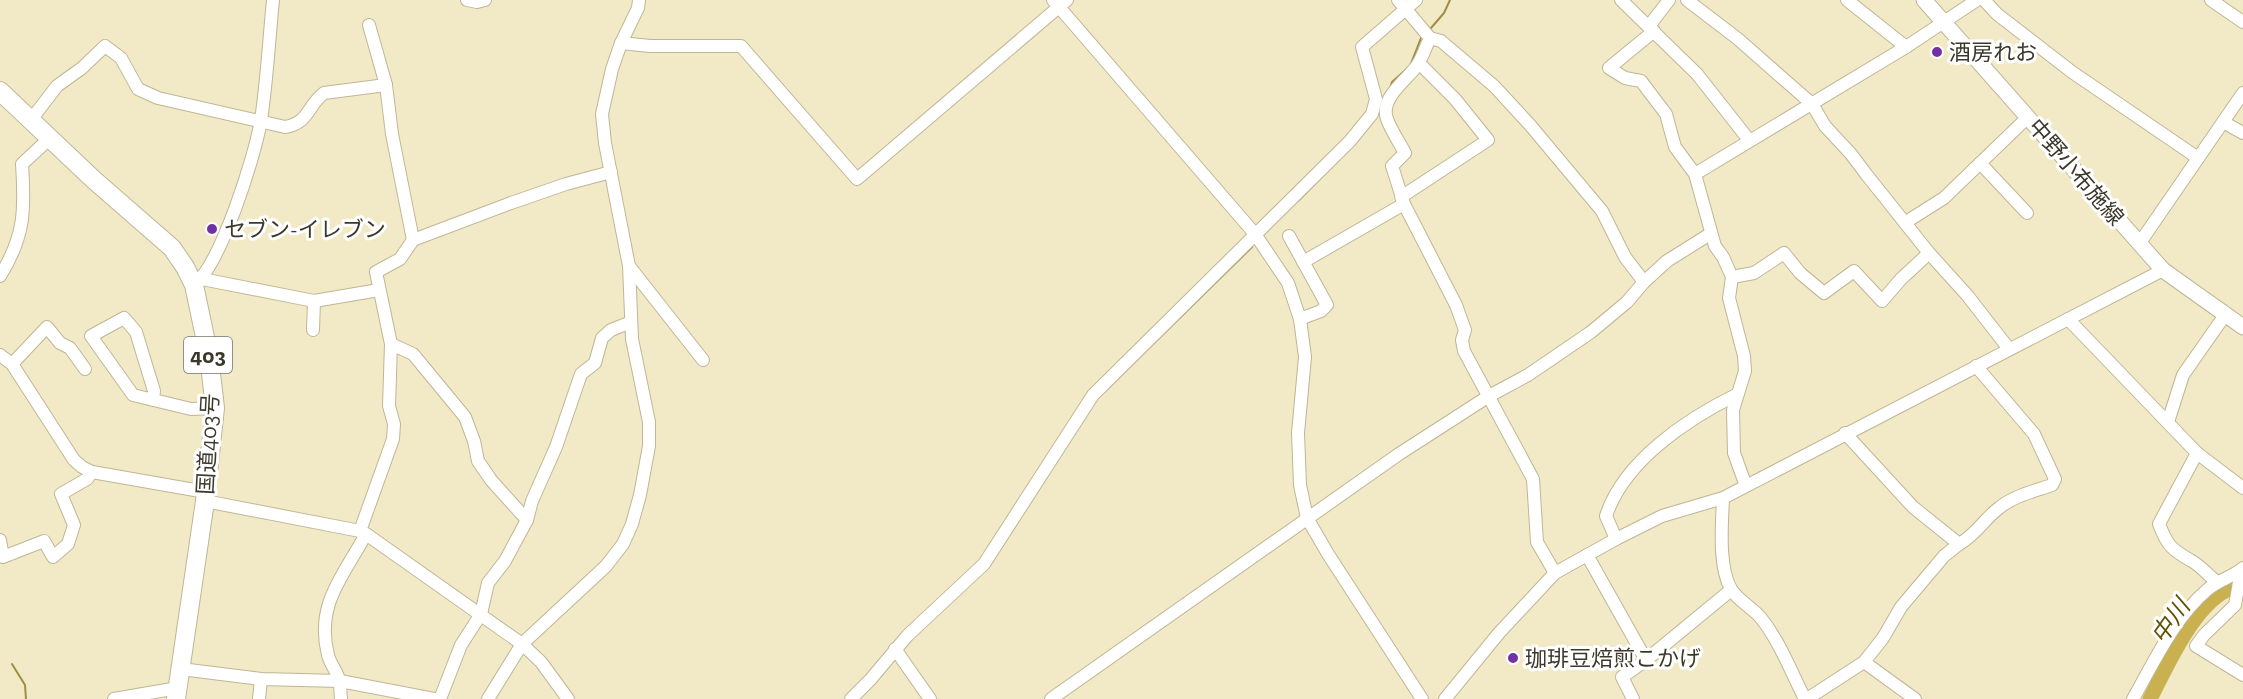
<svg xmlns="http://www.w3.org/2000/svg" width="2243" height="699" viewBox="0 0 2243 699" font-family="'Zilla Slab','Noto Sans JP',serif">
	<style>
		.lines { fill: none; stroke-linecap: round; stroke-linejoin: round }
		.stream { stroke: #9f8d44; stroke-width: 2 }
		.river { stroke: #c9b14f; stroke-width: 15 }
		.minor-casing { stroke: #beb695; stroke-width: 14 }
		.major-casing { stroke: #beb695; stroke-width: 17 }
		.highway-casing { stroke: #beb695; stroke-width: 20 }
		.minor { stroke: #fff; stroke-width: 12 }
		.major { stroke: #fff; stroke-width: 15 }
		.highway { stroke: #fff; stroke-width: 18 }
		.poi-dot { fill: #7130a5; stroke: #fff; stroke-width: 2 }
		.labels { text-anchor: middle; dominant-baseline: central; stroke-width: 6; stroke-linejoin: round; paint-order: stroke }
		.shield { fill: #fff; stroke: #76746b; stroke-width: 1.5 }
		.shield-label { font-size: 21px; font-weight: bold; fill: #3c382b }
		.poi-label { font-size: 22px; fill: #3c382b; stroke: #fff; text-anchor: start }
		.street-label { font-size: 22px; fill: #3c382b; stroke: #fff }
		.water-label { font-size: 24px; font-style: italic; fill: #615100; stroke: #fff }
	</style>
	<rect width="100%" height="100%" fill="#f2eac7"/>
	<g class="lines">
		<g class="stream">
			<path d="M1431,28L1444,13L1450,0"/>
			<path d="M1390,88L1392,82L1410,66L1421,38"/>
			<path d="M1298,201L1357,141"/>
			<path d="M1104,392L1252,247"/>
			<path d="M12,664L25,685L26,699"/>
		</g>
		<path class="river" d="M2150,699C2167,666 2192,609 2225,591C2230,588 2237,586 2243,585"/>
		<g class="minor-casing">
			<g id="minor">
				<path d="M467,0L477,2L485,0"/>
				<path d="M1053,0L1255,234L1288,283L1300,319L1305,357L1298,433L1300,485L1307,518L1328,554L1422,699"/>
				<path d="M1398,0L1430,38C1426,46 1423,56 1418,64C1409,79 1379,97 1387,119C1391,130 1399,142 1405,153L1392,166L1404,204L1456,305L1465,330L1462,340L1464,351L1533,479L1537,542L1555,573"/>
				<path d="M1621,0L1697,74L1749,140"/>
				<path d="M1687,0L1738,39L1812,104L1825,126L1851,154L1866,174L1929,253L1967,295L2009,349"/>
				<path d="M1847,0L1906,47"/>
				<path d="M1984,0L1997,14L2072,72L2198,158"/>
				<path d="M2211,0L2243,22"/>
				<path d="M369,25L386,85L392,134L413,240"/>
				<path d="M1649,26L1669,0"/>
				<path d="M1654,31L1609,68L1625,78L1641,81L1666,114L1675,147L1695,174L1715,246L1723,257L1732,277L1729,298L1744,356L1745,371L1733,410L1734,453L1746,486"/>
				<path d="M1430,38L1441,41L1494,86L1530,125L1602,211L1625,257L1644,282"/>
				<path d="M621,43L650,46H741L857,179L1067,0"/>
				<path d="M30,121L57,86L82,68L105,46L121,58L138,89L158,98L285,127C309,123 307,106 324,93L386,85"/>
				<path d="M2223,122L2243,133"/>
				<path d="M1980,163L2027,213"/>
				<path d="M1695,174L1906,47L1977,0"/>
				<path d="M1401,197L1488,140L1455,99L1419,63"/>
				<path d="M1906,222L1944,198L2028,117"/>
				<path d="M1289,236L1327,305L1321,311L1300,319"/>
				<path d="M2139,244L2243,93"/>
				<path d="M1303,262L1404,204"/>
				<path d="M629,266L703,360"/>
				<path d="M0,276C25,236 25,210 22,164L49,139"/>
				<path d="M1732,277L1754,273L1784,253L1800,273L1824,293L1854,271L1882,301L1901,279L1929,253"/>
				<path d="M202,279L314,301L379,290"/>
				<path d="M194,285C221,264 255,156 261,120C267,80 269,40 273,0"/>
				<path d="M2068,319L2197,453L2243,488"/>
				<path d="M313,330L314,301"/>
				<path d="M391,344L413,354L465,417L474,441L478,461L491,480L527,520L505,561L488,583L481,614L461,645L440,699"/>
				<path d="M0,355L12,364L74,460L82,467L92,472L206,492"/>
				<path d="M12,364L47,327L60,343L70,348L85,369"/>
				<path d="M153,400L154,391L136,332L124,318L91,336L133,395L191,409L215,408"/>
				<path d="M2168,422L2183,375L2225,315"/>
				<path d="M2197,453L2159,524C2167,545 2171,549 2190,560C2200,565 2208,575 2217,582"/>
				<path d="M1723,498C1722,523 1718,566 1731,589C1737,600 1753,608 1761,618C1780,642 1791,672 1805,699"/>
				<path d="M205,501L360,531L366,534L522,644L541,662L568,699"/>
				<path d="M527,520L532,501L556,447L581,374L595,363L602,338L611,330L631,322"/>
				<path d="M360,531L393,439L394,424L389,406L391,344L376,272L400,259L413,240L511,203L566,184L611,172"/>
				<path d="M1616,539L1606,516C1624,461 1687,419 1736,395"/>
				<path d="M0,540L3,557L44,541L53,557L68,544L74,525L61,494L87,479L92,472"/>
				<path d="M1959,544C1976,535 1984,519 1999,508C2013,496 2035,491 2052,485L2055,479L2034,434L1976,366"/>
				<path d="M1587,555L1646,660L1622,677L1633,699"/>
				<path d="M2241,571L2235,605L2204,635L2196,646L2243,675"/>
				<path d="M895,649L930,699"/>
				<path d="M1646,660L1731,590"/>
				<path d="M1864,662L1915,699"/>
				<path d="M181,669L261,679L340,681L434,699"/>
				<path d="M114,699L178,688"/>
				<path d="M259,699L261,679"/>
				<path d="M341,699C340,693 341,686 339,680C337,671 330,664 328,655C315,604 344,575 366,534"/>
				<path d="M488,699L522,644L606,566L623,544L632,524L640,495L649,446V422L632,339L629,266L605,143L602,114L612,69L621,43L638,8L639,0"/>
				<path d="M851,699L870,680L908,635L984,564L1093,395L1350,141L1372,114L1376,99L1362,47L1416,0"/>
				<path d="M1051,699L1399,454L1489,396L1528,375L1591,332L1627,302L1644,282L1667,261L1710,234"/>
				<path d="M1445,699L1499,633L1555,573L1616,539L1662,516L1723,498L2163,270"/>
				<path d="M1807,699L1864,662L1883,638L1901,607L1944,556L1959,544L1913,507L1845,433"/>
				<path d="M2133,699C2154,662 2174,618 2207,590C2218,580 2233,577 2243,568"/>
			</g>
		</g>
		<g class="major-casing">
			<path id="major" d="M1924,0L2163,270L2243,327"/>
		</g>
		<g class="highway-casing">
			<path id="highway" d="M0,91L94,180L172,248L185,267L194,285L209,356L215,408L205,501L176,699"/>
		</g>
		<use href="#minor" class="minor"/>
		<use href="#major" class="major"/>
		<use href="#highway" class="highway"/>
	</g>
	<g class="poi-dot">
		<circle cx="1937" cy="52" r="6"/>
		<circle cx="212" cy="229" r="6"/>
		<circle cx="1513" cy="658" r="6"/>
	</g>
	<g class="labels">
		<rect class="shield" x="184" y="337" width="48" height="36" rx="4.5"/>
		<g class="shield-label">
			<text x="208" y="355">403</text>
		</g>
		<g class="poi-label">
			<text x="1949" y="52">酒房れお</text>
			<text x="224" y="229">セブン-イレブン</text>
			<text x="1525" y="658">珈琲豆焙煎こかげ</text>
		</g>
		<g class="street-label">
			<text transform="translate(2076 172) rotate(49)">中野小布施線</text>
			<text transform="translate(208 444) rotate(-87)">国道403号</text>
		</g>
		<g class="water-label">
			<text transform="translate(2170 621) rotate(-55)">中川</text>
		</g>
	</g>
</svg>
